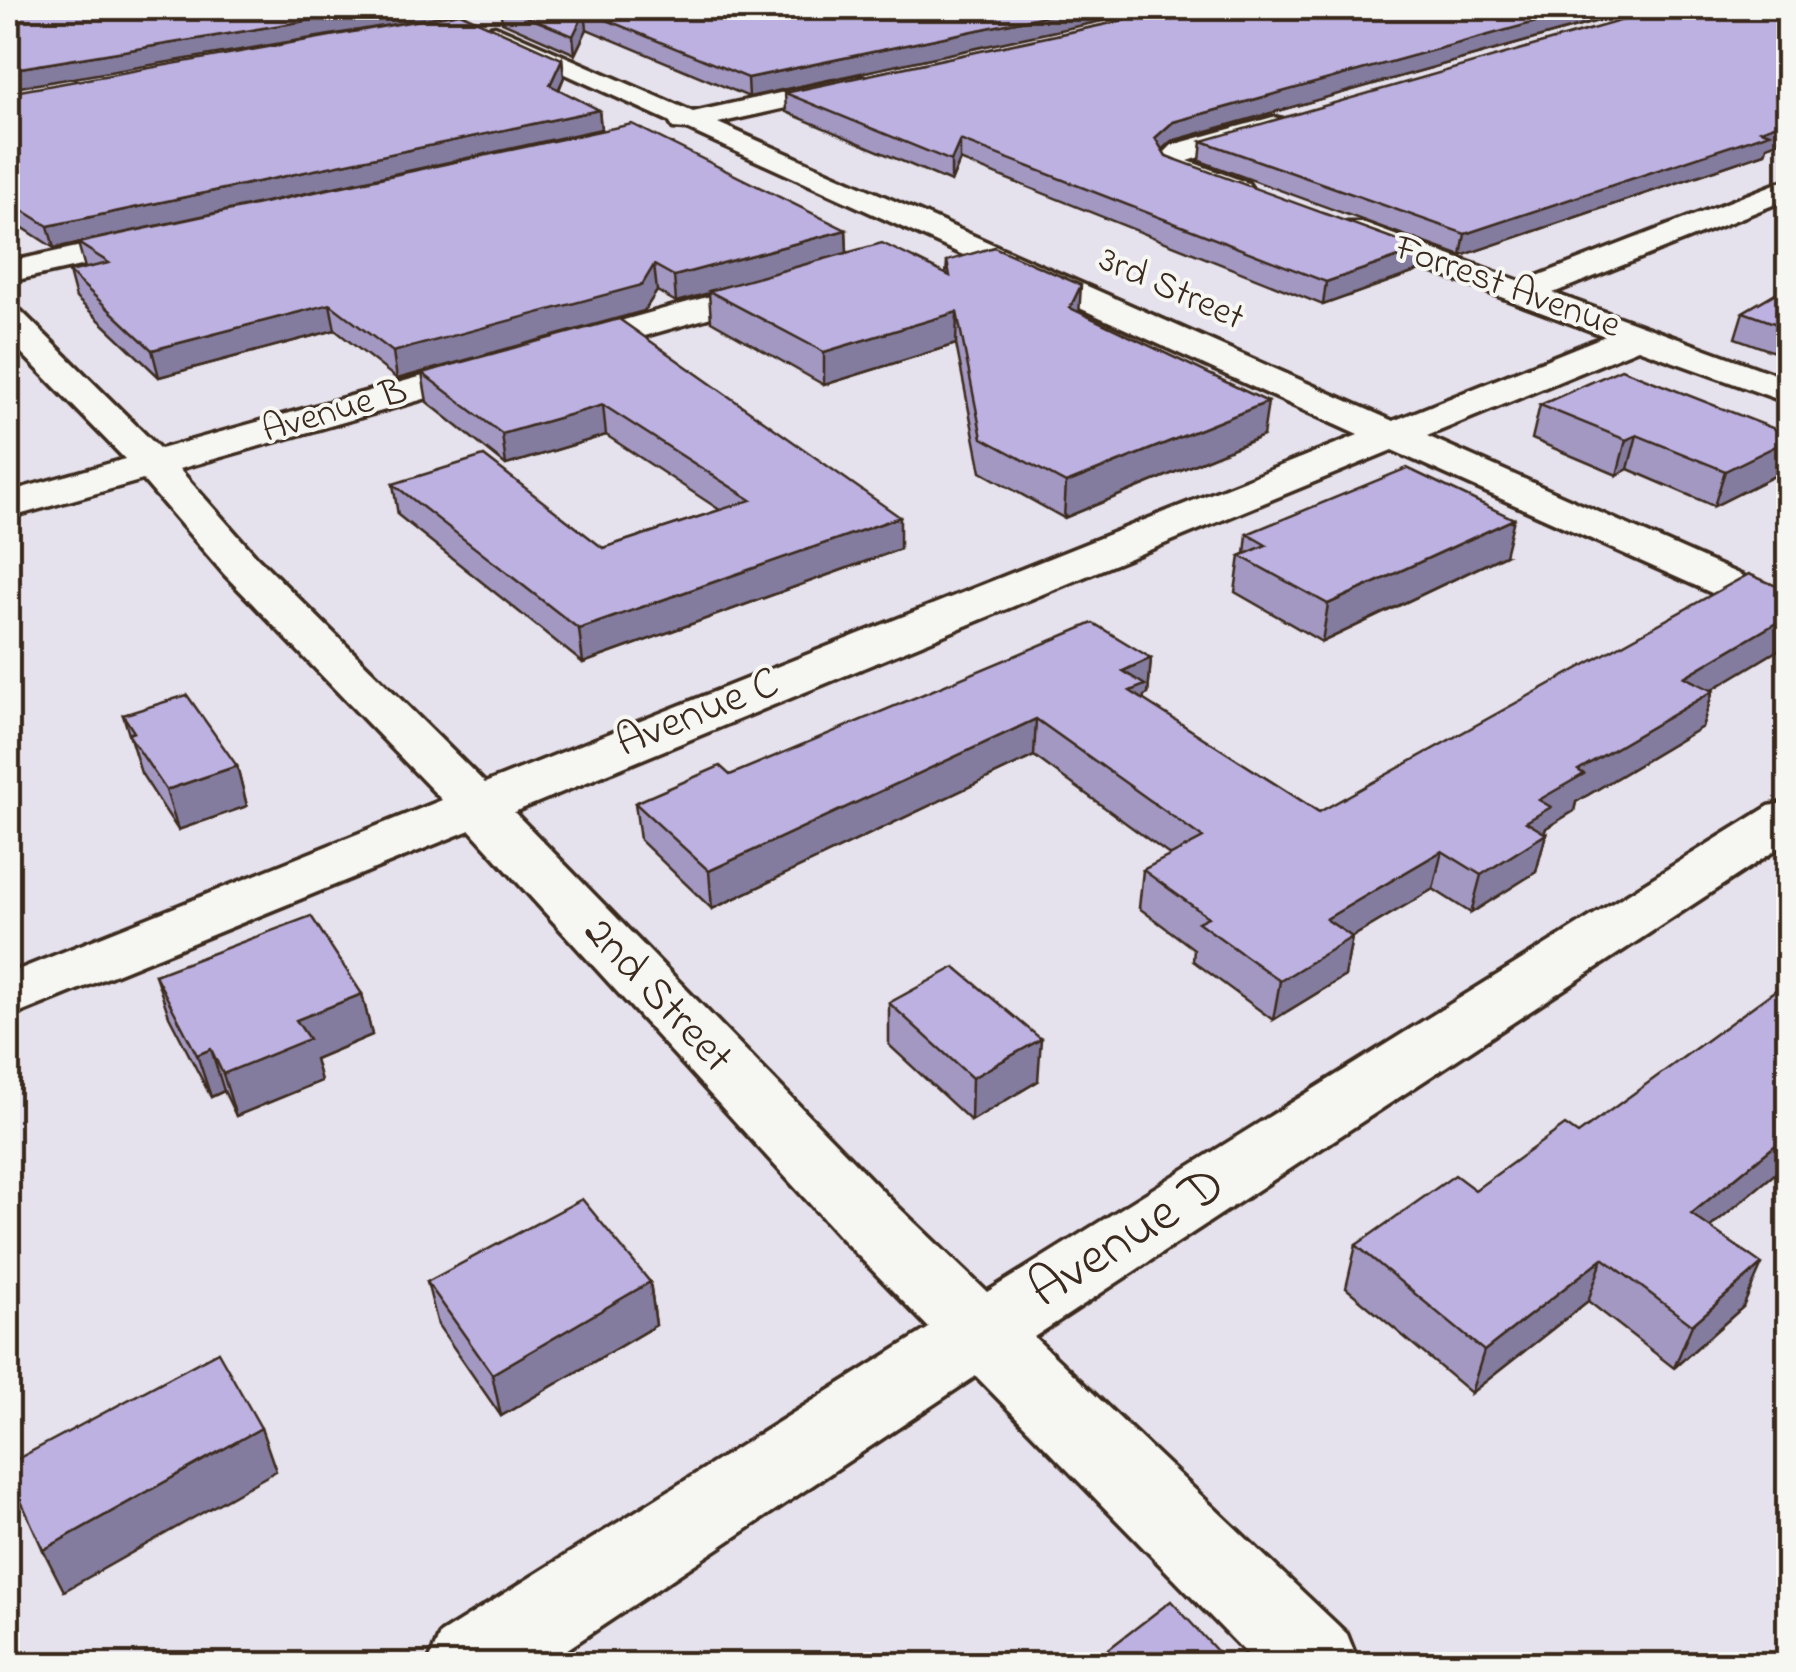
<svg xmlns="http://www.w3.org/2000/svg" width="1796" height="1672" viewBox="0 0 1796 1672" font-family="'Indie Flower',sans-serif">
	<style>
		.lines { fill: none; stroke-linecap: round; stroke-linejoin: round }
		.minor-casing { stroke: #3b2a1e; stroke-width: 7 }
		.minor { fill: #f6f6f2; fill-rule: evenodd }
		.wall { fill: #a398c2; stroke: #3b2a1e; stroke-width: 2.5 }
		.shaded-wall { fill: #847c9e; stroke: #3b2a1e; stroke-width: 2.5 }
		.building { fill: #bdb1e2; stroke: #3b2a1e; stroke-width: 2.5 }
		.labels { text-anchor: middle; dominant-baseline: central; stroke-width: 8; stroke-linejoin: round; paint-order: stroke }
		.far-street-label { font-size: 38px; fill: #3b2a1e; stroke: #f6f6f2 }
		.street-label { font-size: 45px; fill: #3b2a1e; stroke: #f6f6f2 }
		.near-street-label { font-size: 55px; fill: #3b2a1e; stroke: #f6f6f2 }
	</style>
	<rect width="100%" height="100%" fill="#e5e1ed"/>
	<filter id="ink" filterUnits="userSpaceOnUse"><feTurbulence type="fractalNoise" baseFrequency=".01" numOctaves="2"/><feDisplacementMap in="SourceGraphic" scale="20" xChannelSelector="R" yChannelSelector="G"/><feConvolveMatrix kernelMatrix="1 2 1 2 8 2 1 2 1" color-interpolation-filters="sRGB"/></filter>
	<g filter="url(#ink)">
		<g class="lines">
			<g class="minor-casing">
				<g id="minor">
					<path d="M495,26L693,112L858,76L867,78L871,84L867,90L718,123L1393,421L1605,336L1340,237L1335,230L1340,223H1362L1522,282L1788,179V199L1553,293L1788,379V403L1638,349L1427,436L1788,596V627L1392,450L514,812L891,1200L987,1292L1769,806L1788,802V842L1034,1337L1347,1634L1359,1664H1257L976,1376L545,1664H428L440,1634L929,1328L841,1238L470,830L8,1018V974L442,800L224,574L143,480L8,518V492L125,459L8,339V309L21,311L160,449L768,280H792L797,287L792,294L179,469L256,556L485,783L1358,435L687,129L673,128L669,121L486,38L483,33L486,28Z"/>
					<path d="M1273,117L1283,119L1287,125L1283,131L1188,161L1248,183L1252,189L1248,195C1223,202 1171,181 1156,161L1172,145Z"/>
					<path d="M155,230L166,233L171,240L166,247L8,282V262Z"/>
				</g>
			</g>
			<use href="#minor" class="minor"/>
		</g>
		<g class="wall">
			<path d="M500,8H1162L749,97L587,29L575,54L502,22Z"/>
			<path d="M1182,8H1644L1171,141L1162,150L1166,156L1418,271L1323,305L960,160L951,182L786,112L785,93Z"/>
			<path d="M562,59L564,77L559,90L599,110L601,129L54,248L8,218V93Z"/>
			<path d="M1202,141L1767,146L1765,153L1461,256L1200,161Z"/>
			<path d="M846,230L847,252L946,275L947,261L1079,313L1263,436L1064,518L981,472L956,344L824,385L711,321L709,293L676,302L657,291L644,311L397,379L335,330L159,377L76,298L69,272L85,268L78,243Z"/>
			<path d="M1788,286V357L1735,338L1743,312Z"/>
			<path d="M619,319L900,549L583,663L398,515L393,484L603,548L720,510L606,435L506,465L427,402L422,373Z"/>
			<path d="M1540,405L1784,471L1714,506L1628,469L1617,475L1532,439Z"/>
			<path d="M1247,534L1505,555L1322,642L1235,592L1240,556L1245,554Z"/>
			<path d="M1788,553V644L1711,690L1713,691L1702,727L1576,802L1574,811L1546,828L1544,833L1546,834L1536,872L1471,913L1433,889L1352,937L1345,976L1273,1020L1193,961L1194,949L1139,908L1143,870L1171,856L1034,756L712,909L640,840L635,803L730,775L1151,658L1148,694L1143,696V700L1319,812L1777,586Z"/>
			<path d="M123,715L237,766L247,806L178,830L141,773Z"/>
			<path d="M155,975L362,994L372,1035L315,1059L321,1081L236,1116L224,1091L211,1097L169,1016Z"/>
			<path d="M889,1003L1038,1081L971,1121L889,1045Z"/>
			<path d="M1578,1134L1788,1163L1709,1227L1743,1307L1674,1368L1588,1301L1471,1393L1346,1288L1356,1245L1475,1190Z"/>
			<path d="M427,1282H650L656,1325L501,1416L438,1325Z"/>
		</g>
		<g class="shaded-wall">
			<path d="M385,8H491L8,89V70Z"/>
			<path d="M1083,8H1162L749,97L748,78Z"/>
			<path d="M1586,8H1644L1171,141L1153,158L1155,138L1173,122Z"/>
			<path d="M585,11L587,29L575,54L573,36Z"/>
			<path d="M562,59L564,77L552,104L550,85Z"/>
			<path d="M599,110L601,129L54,248L48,226Z"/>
			<path d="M1788,120V138L1767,146L1765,153L1461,256L1465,234Z"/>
			<path d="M960,140V160L951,182V161Z"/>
			<path d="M846,230L847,255L709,291V293L676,302L674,276Z"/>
			<path d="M1422,249L1418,271L1323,305L1326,282Z"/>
			<path d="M654,265L657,291L644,311L397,379L393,352Z"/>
			<path d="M1081,285L1079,316L1070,308Z"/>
			<path d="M330,304L335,330L159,377L152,350Z"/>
			<path d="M957,312L956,344L824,385V352Z"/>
			<path d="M1268,402L1263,436L1064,518L1066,483Z"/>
			<path d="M603,405L606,435L506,465L502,434Z"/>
			<path d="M1637,435L1628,469L1617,475L1626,440Z"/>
			<path d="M1788,440V457L1784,471L1714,506L1725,471Z"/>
			<path d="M900,517V549L583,663L579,629Z"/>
			<path d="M1514,519L1505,555L1322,642L1328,604Z"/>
			<path d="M1788,616V644L1673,713L1684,677Z"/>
			<path d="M1151,658L1148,694L1144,696L1141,721L1123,671Z"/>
			<path d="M1713,691L1702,727L1576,802L1574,811L1546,828L1543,836L1546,834L1536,872L1471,913L1481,875L1526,822L1539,800L1578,770Z"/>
			<path d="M1036,719L1034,756L712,909L709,871Z"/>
			<path d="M237,766L247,806L178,830L166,790Z"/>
			<path d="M1442,851L1433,889L1352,937L1345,976L1273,1020L1280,981L1326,919Z"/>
			<path d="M362,994L372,1035L315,1059L321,1081L236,1116L223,1074L296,1020Z"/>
			<path d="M1041,1039L1038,1081L971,1121L972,1078Z"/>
			<path d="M211,1049L224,1091L211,1097L197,1055Z"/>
			<path d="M1788,1135V1163L1674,1257L1691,1214Z"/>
			<path d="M1603,1258L1588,1301L1471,1393L1484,1351Z"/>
			<path d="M1762,1264L1743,1307L1674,1368L1692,1325Z"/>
			<path d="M650,1282L656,1325L501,1416L492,1374Z"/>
			<path d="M261,1428L276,1471L64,1591L43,1550Z"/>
		</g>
		<g class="building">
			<path d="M8,8H385L8,70Z"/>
			<path d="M506,8H1083L748,78L585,11L573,36Z"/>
			<path d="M1182,8H1586L1173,122L1155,138L1166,156L1422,249L1326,282L960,140L951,161L785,93Z"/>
			<path d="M1665,8H1788V120L1761,130L1770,133L1465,234L1202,141Z"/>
			<path d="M460,13L562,59L550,85L599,110L48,226L8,201V175L11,174L8,170V93Z"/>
			<path d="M632,124L846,230L674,276L654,265L642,285L393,352L330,304L152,350L69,272L109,263L78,243Z"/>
			<path d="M882,243L950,276L947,261L994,247L1081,285L1070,308L1268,402L1066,483L982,438L957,312L824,352L709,291Z"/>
			<path d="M1788,286V328L1743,312Z"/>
			<path d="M619,319L900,517L579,629L393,484L484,456L603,548L751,500L603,405L502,434L422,373Z"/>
			<path d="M1621,369L1788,434V440L1725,471L1637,435L1626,440L1540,405Z"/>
			<path d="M1407,468L1514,519L1328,604L1240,556L1266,545L1247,534Z"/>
			<path d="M1749,574L1788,591V616L1684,677L1713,691L1578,770L1584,774L1539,800L1551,807L1526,822L1546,834L1481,875L1442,851L1326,919L1352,937L1280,981L1198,922L1208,917L1143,870L1203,838L1036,719L709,871L635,803L720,766L730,775L1093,623L1151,658L1123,671L1145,685L1130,691L1319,812Z"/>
			<path d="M187,695L237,766L166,790L128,734L134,732L123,715Z"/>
			<path d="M311,916L362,994L296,1020L309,1039L223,1074L211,1049L197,1055L155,975Z"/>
			<path d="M955,967L1041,1039L972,1078L889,1003Z"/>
			<path d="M1788,981V1135L1691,1214L1762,1264L1692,1325L1603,1258L1484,1351L1356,1245L1455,1175L1475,1190L1565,1125L1578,1134Z"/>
			<path d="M582,1199L650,1282L492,1374L427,1282Z"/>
			<path d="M218,1352L261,1428L43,1550L8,1472V1464Z"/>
			<path d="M1171,1601L1229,1664H1089Z"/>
		</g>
	</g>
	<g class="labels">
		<g class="far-street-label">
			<text transform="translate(1507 288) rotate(20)">Forrest Avenue</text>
			<text transform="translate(1171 290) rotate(24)">3rd Street</text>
			<text transform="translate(335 412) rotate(-16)">Avenue B</text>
		</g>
		<g class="street-label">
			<text transform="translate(698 714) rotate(-22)">Avenue C</text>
			<text transform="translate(657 996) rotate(47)">2nd Street</text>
		</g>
		<g class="near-street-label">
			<text transform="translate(1128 1239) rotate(-32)">Avenue D</text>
		</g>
	</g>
	<rect width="1796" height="1672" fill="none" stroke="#f6f6f2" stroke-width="40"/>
	<rect x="20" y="20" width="1756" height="1632" fill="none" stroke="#3b2a1e" stroke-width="4" filter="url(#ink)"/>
</svg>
